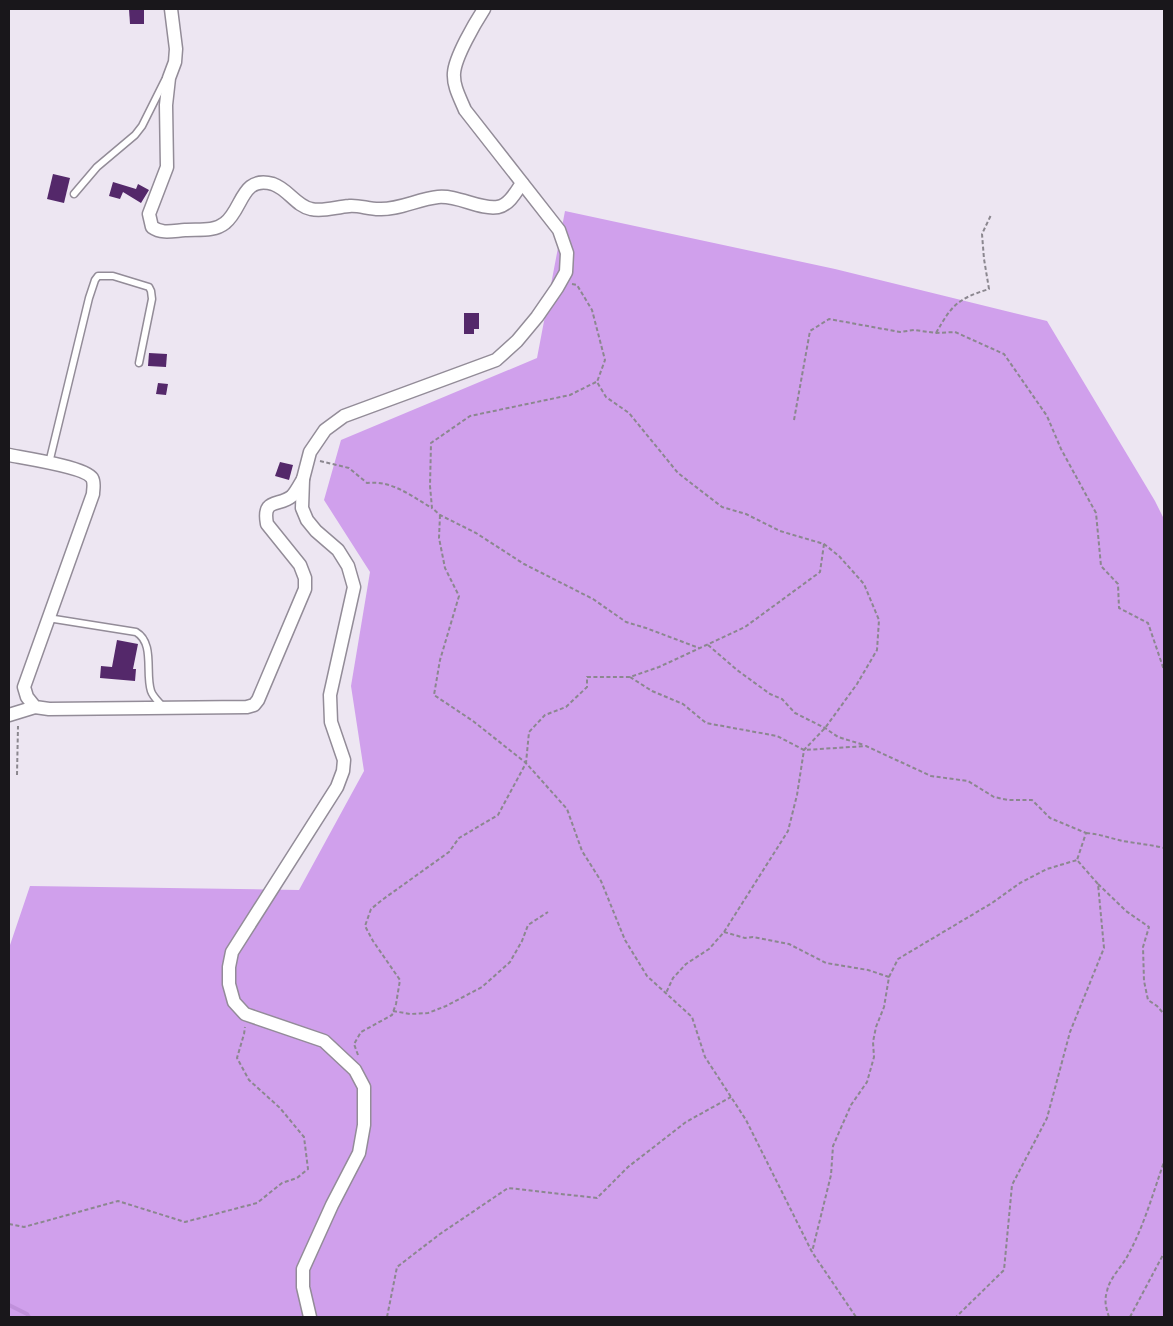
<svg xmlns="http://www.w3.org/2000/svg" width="1173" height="1326" viewBox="0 0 1173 1326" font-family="Mulish,sans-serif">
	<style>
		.forest { fill: #d0a0ec }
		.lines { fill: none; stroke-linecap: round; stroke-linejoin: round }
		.stream { stroke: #c090db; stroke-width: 4 }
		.building { fill: #54286a }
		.lane-casing { stroke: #938c98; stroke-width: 9 }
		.street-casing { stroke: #938c98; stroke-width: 15 }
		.path { stroke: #8b878f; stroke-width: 2; stroke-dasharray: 4 2.5; stroke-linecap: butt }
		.lane { stroke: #fff; stroke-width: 6 }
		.street { stroke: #fff; stroke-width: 12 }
	</style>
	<rect width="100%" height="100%" fill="#ede6f2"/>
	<path class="forest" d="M565,211L835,269L1047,321L1155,501L1164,519V1317H9V948L30,886L299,890L364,771L351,686L370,572L324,500L341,440L537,358Z"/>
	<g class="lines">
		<path class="stream" d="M9,1305L27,1314L29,1317"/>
	</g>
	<g class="building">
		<path d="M129,9H144V24H130Z"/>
		<path d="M53,174L70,178L64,203L47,199Z"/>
		<path d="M113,182L136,189L138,184L149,190L141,203L123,192L120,199L109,196Z"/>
		<path d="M464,313H479V329H474V334H464Z"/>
		<path d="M149,353L167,354L166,367L148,366Z"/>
		<path d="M158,383L168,384L166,395L156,394Z"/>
		<path d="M280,462L293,465L289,480L275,476Z"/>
		<path d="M117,640L138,644L133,669H136L135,681L100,678L101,666L112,667Z"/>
	</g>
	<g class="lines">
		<g class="lane-casing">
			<g id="lane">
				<path d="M74,194L97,167L135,135L142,126L165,80"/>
				<path d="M49,463L89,298L95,280L98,276H113L149,287L151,291L152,299L139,363"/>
				<path d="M48,618L136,632C155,643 145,673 151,691C153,697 159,702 163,707"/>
			</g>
		</g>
		<g class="street-casing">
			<g id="street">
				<path d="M171,9L176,49L175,62L169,78L166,105L167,167L149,214L152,227C162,234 172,231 185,230C198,229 214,232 225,223C243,209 241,175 273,184C288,189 296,206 311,209C323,212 336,207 349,206C359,205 368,209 379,209C399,210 418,199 438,197C458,195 480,210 498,207C509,205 516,192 522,183"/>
				<path d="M9,455C24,458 85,467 92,478C95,483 93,489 93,494L24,687L27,697L35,707L49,709L247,707L254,705L258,700L305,589V578L300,565L267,524C262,497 279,507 292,496C296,492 300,484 303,479"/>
				<path d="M9,715L35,707"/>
				<path d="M310,1317L303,1287V1269L332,1205L359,1153L364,1125V1087L355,1070L324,1041L245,1014L234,1002L229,984V967L232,952L337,787L343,771L344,760L331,722L330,695L354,587L348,566L338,550L316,531L307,520L302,508L303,479L310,452L325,430L344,416L496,360L517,341L537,317L557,288L566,272L567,253L559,230L465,110C460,98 453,86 454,73C455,57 475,23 484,9"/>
			</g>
		</g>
		<g class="path">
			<path d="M572,284L577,285L592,310L605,360L597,382L606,397L629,413L678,473L722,507L746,514L780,531L824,544L839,556L864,584L879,620L877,650L857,684L825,728L804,750L797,795L788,831L724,932L709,949L686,964L673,978L666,993"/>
			<path d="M936,333C952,305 957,299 989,289L984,259L982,234L991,215"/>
			<path d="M596,382L570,395L470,416L431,443L430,486L432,508L440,515L476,533L524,564L593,599L626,622L646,628L699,648"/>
			<path d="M794,420L810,331L829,319L900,332L914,330L936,333L955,332L1004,354L1047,416L1061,449L1096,513L1101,566L1118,584L1119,608L1148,623L1164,670"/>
			<path d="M320,461L349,468L367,483C392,480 411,496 432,508"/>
			<path d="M440,515L439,538L445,568L459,596L440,660L434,695L473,721L526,763L567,809L582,851L601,881L625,940L647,976L692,1017L705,1057L746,1120L812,1252L856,1317"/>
			<path d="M708,645L737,670L770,694L782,699L795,713L825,728L838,737L864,745"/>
			<path d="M630,677L652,691L683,704L706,723L777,736L804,750L866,746L931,776L968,781L994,797L1008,800H1032L1050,818L1086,833L1077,860L1098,884L1104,948L1070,1032L1047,1118L1012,1185L1004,1270L956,1317"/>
			<path d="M17,775L18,726"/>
			<path d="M1086,833C1102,834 1114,840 1129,842C1141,844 1152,845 1164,848"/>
			<path d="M1098,884L1126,911L1149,927L1143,947L1144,981L1148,1000L1157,1006L1164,1014"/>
			<path d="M724,932L745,938L753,937L789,944L826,963L868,970L889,977L884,1007L876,1027L873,1042L874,1057L867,1082L851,1105L833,1146L831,1175L812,1252"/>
			<path d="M889,977L898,959L992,903L1020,883L1047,869L1077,860"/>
			<path d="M393,1011L410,1014L428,1013L446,1006L482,987L510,962L522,941L528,925L548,912"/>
			<path d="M358,1055L354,1044L361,1032L392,1015L396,1004L400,980L373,941L365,926L371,909L382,900L449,852L459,838L498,815L526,763L529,732L545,715L566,707L587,687V677H630L659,667L745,627L820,572L824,544"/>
			<path d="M9,1224L24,1227L118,1201L185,1222L257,1203L282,1183L297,1178L308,1169L304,1137L280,1108L249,1080L237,1058L244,1034L245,1027"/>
			<path d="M387,1317L397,1267L440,1234L508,1188L597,1198L628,1167L686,1122L731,1097"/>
			<path d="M1109,1317C1106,1308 1104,1301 1107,1291C1110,1277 1122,1267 1128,1255C1144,1226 1153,1193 1164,1162"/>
			<path d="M1130,1317L1164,1253"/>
		</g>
		<use href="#lane" class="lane"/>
		<use href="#street" class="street"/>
	</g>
	<rect width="1173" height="1326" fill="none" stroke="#19171b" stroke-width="20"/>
</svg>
